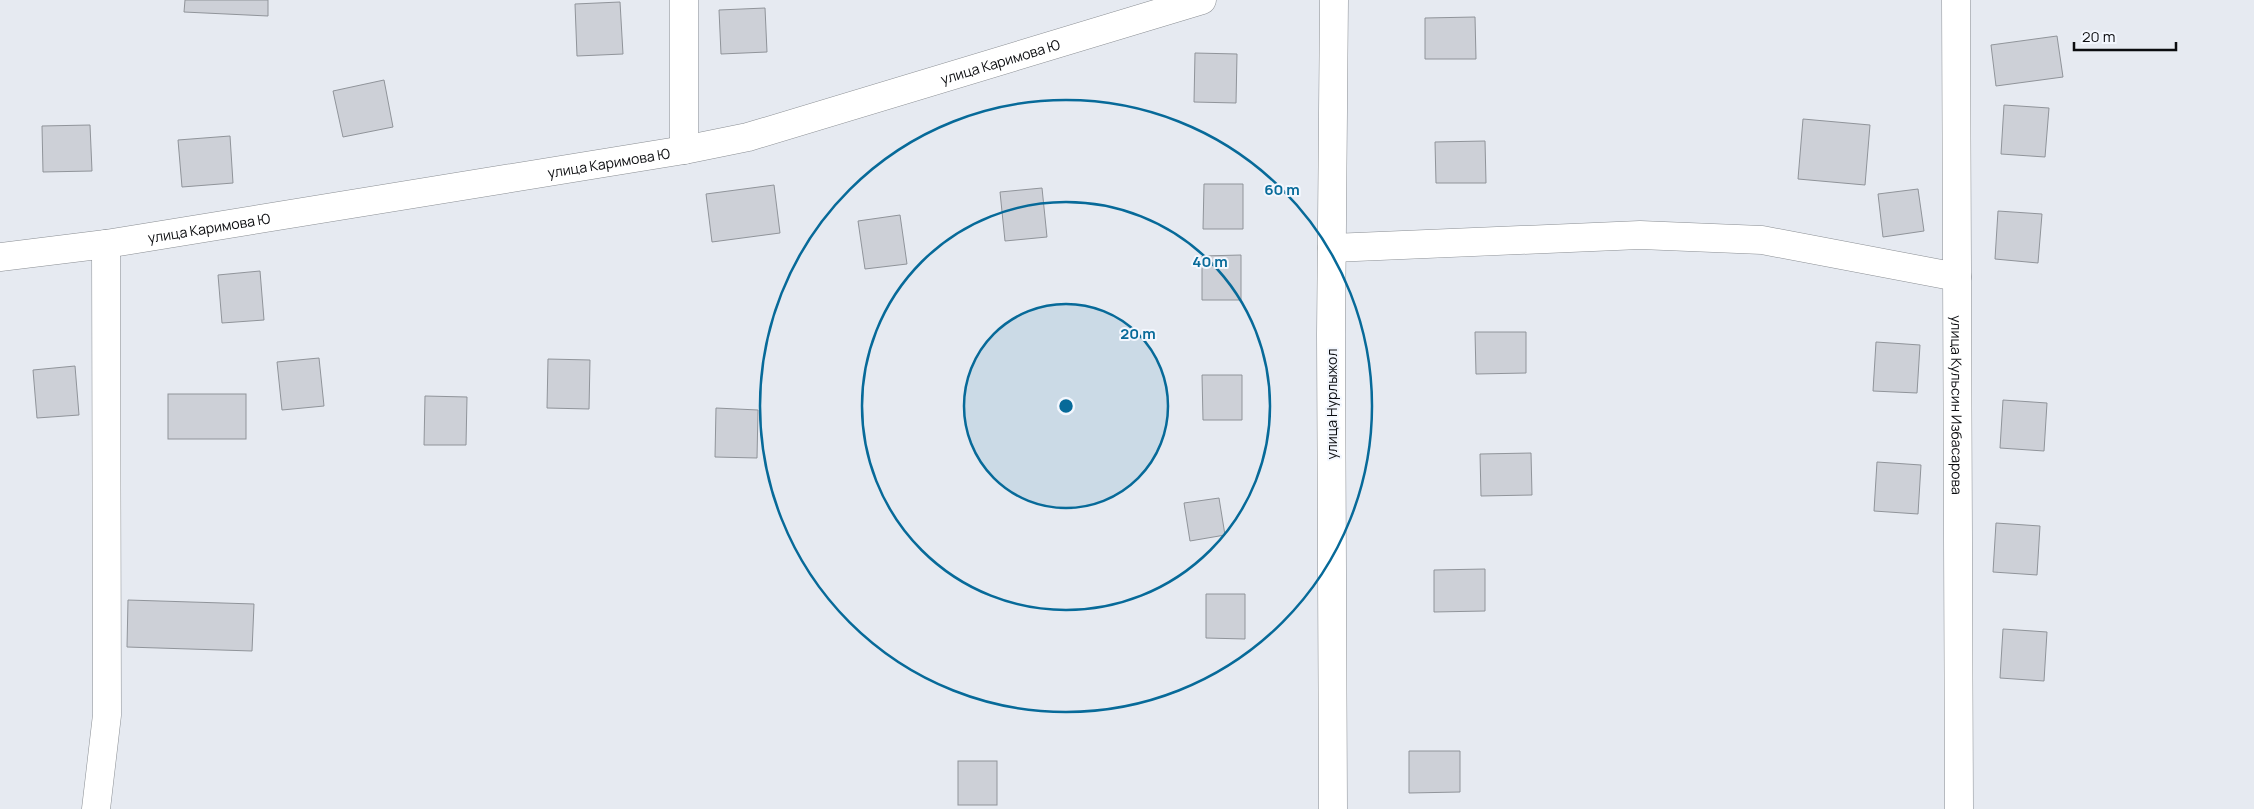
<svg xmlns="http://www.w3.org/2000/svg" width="2254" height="809" viewBox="0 0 2254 809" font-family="Manrope,sans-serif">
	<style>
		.building { fill: #cdd0d7; stroke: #90949a }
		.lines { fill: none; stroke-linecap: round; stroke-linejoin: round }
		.minor-casing { stroke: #8a8e93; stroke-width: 29 }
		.minor { stroke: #fff; stroke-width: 28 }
		.ring { fill: none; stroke: #076a99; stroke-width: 2.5 }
		.labels { text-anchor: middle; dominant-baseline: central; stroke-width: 4; stroke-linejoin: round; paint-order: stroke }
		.street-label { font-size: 14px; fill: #0b0c0f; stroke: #f3f7fe }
		.centre { fill: #076a99; stroke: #f3f7fe; stroke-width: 2.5 }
		.ring-label { font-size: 15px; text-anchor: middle; font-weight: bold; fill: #076a99; stroke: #f3f7fe; stroke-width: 4; stroke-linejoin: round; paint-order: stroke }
	</style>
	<rect width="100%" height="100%" fill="#e6eaf1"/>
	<g class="building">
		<path d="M185,0H268V16L184,12Z"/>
		<path d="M620,2L623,54L577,56L575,4Z"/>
		<path d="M765,8L767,52L721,54L719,10Z"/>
		<path d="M1475,17L1476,59H1425V18Z"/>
		<path d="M2057,36L2063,77L1996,86L1991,45Z"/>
		<path d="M1195,53L1237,54L1236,103L1194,102Z"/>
		<path d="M384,80L393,127L343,137L333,91Z"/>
		<path d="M2004,105L2049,108L2045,157L2001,154Z"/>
		<path d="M1803,119L1870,125L1865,185L1798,179Z"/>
		<path d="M90,125L92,171L43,172L42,126Z"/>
		<path d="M230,136L233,183L182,187L178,140Z"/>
		<path d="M1485,141L1486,183H1436L1435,142Z"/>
		<path d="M1204,184H1243V229H1203Z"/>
		<path d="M774,185L780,233L712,242L706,194Z"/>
		<path d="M1042,188L1047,237L1005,241L1000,192Z"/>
		<path d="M1918,189L1924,231L1883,237L1878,194Z"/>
		<path d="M1998,211L2042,214L2038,263L1995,259Z"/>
		<path d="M900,215L907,264L865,269L858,221Z"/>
		<path d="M1241,255V300H1202V256Z"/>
		<path d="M260,271L264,320L222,323L218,275Z"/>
		<path d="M1475,332H1526V373L1476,374Z"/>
		<path d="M1876,342L1920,345L1917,393L1873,391Z"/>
		<path d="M319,358L324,406L282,410L277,362Z"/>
		<path d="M548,359L590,360L589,409L547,408Z"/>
		<path d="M75,366L79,415L37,418L33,370Z"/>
		<path d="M1202,375H1242V420H1203Z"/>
		<rect x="168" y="394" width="78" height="45"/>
		<path d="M425,396L467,397L466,445H424Z"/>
		<path d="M2003,400L2047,403L2044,451L2000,448Z"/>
		<path d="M716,408L758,410L757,458L715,457Z"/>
		<path d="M1531,453L1532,495L1481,496L1480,454Z"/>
		<path d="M1877,462L1921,465L1918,514L1874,511Z"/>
		<path d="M1219,498L1225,535L1190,541L1184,503Z"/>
		<path d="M1996,523L2040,526L2037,575L1993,572Z"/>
		<path d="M1485,569V611L1434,612V570Z"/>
		<path d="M1206,594H1245V639L1206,638Z"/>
		<path d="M128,600L254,604L252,651L127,647Z"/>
		<path d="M2003,629L2047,632L2044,681L2000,678Z"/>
		<path d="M1409,751H1460V792L1409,793Z"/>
		<rect x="958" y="761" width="39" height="44"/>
	</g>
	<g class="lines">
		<g class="minor-casing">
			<g id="minor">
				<path id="s1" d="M1956,0L1959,809"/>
				<path d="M684,150V0"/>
				<path d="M1332,248L1640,235L1762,240L1957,277"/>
				<path id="s2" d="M0,257L106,244L684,150L748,137L1202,0"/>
				<path d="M96,809L107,715L106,244"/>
				<path d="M1333,809L1331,334L1334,0"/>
			</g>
		</g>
		<use href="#minor" class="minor"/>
	</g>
	<circle cx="1066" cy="406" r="102" fill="#076a99" fill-opacity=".12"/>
	<g class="ring">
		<circle cx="1066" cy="406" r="102"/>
		<circle cx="1066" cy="406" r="204"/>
		<circle cx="1066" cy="406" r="306"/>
	</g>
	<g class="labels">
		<g class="street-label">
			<text stroke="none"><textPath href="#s2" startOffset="1021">улица Каримова Ю</textPath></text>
			<text stroke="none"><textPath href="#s2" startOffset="616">улица Каримова Ю</textPath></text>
			<text stroke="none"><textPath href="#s2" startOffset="211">улица Каримова Ю</textPath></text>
			<text transform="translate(1331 404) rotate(-90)">улица Нурлыжол</text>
			<text stroke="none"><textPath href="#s1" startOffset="405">улица Кульсин Избасарова</textPath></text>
		</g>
	</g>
	<circle cx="1066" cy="406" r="8" class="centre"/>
	<g class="ring-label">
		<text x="1282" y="195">60 m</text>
		<text x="1210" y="267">40 m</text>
		<text x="1138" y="339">20 m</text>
	</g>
	<path d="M2074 42v8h102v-8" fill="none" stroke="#0b0c0f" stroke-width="2.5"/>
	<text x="2082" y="42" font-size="15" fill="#0b0c0f" stroke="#f3f7fe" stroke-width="4" paint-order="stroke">20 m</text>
</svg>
